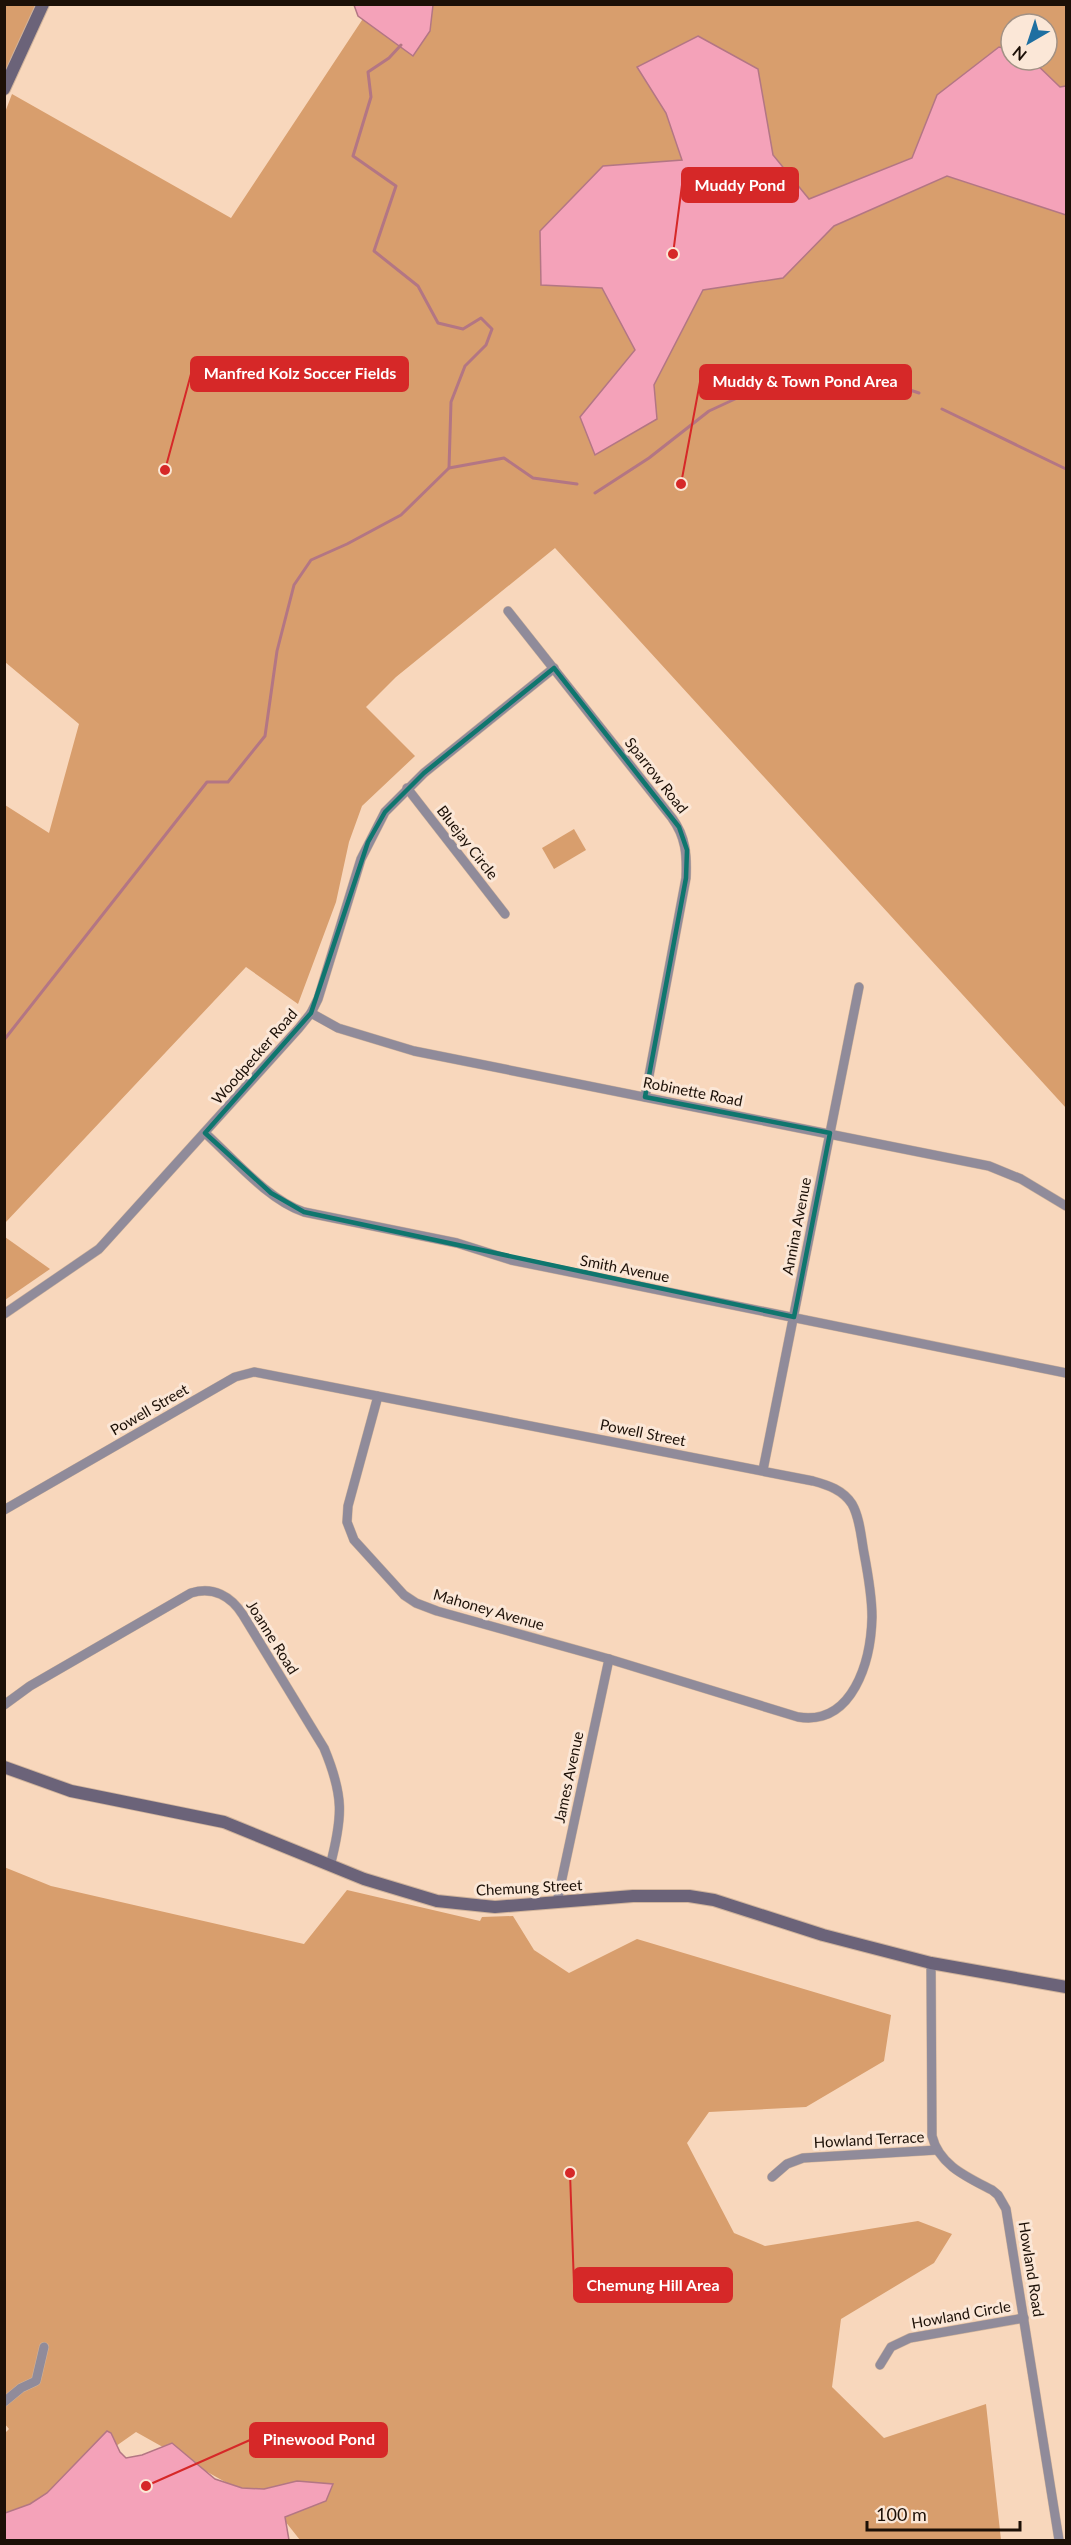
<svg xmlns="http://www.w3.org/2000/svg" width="1071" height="2545" font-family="Lato,sans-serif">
<rect width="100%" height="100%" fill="#f8d7bc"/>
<g fill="#d89e6d">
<path d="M 5,5 L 36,5 L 5,77 Z"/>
<path d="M 372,5 L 1066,5 L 1066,86 L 1060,87 L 1032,60 L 1047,60 L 1047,24 L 1011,24 L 1011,50 L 999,47 L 937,95 L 912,158 L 809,199 L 772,155 L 758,69 L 637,67 L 666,113 L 683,161 L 603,166 L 540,231 L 541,284 L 602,288 L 636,350 L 580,417 L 656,419 L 654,385 L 703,290 L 783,278 L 834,226 L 947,176 L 1066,215 L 1066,1108 L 555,548 L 396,677 L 366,707 L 415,756 L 362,806 L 349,842 L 336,902 L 298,1004 L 246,967 L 5,1223 L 5,805 L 49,833 L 79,724 L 5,662 L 4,115 L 12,94 L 231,218 Z"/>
<path d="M 574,829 L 586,850 L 554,869 L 542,848 Z"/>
<path d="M 5,1237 L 50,1269 L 5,1300 Z"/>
<path d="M 4,1867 L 51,1886 L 304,1944 L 347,1890 L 480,1921 L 482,1917 L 513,1916 L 534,1950 L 569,1973 L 637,1939 L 891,2015 L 884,2061 L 806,2107 L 709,2112 L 687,2143 L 734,2233 L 765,2246 L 918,2221 L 952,2234 L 934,2263 L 841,2319 L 832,2387 L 884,2438 L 986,2404 L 1001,2540 L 300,2540 L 277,2511 L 136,2432 L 5,2524 L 5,2433 L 9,2429 L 4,2423 Z"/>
</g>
<g fill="#f4a2b9" stroke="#b37684" stroke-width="1.5">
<path d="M 354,5 L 433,5 L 430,31 L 413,56 L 358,16 Z"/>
<path d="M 698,36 L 758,69 L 773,155 L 809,199 L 912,158 L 937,95 L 999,47 L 1011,50 L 1011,60 L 1032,60 L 1060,87 L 1066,86 L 1066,215 L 947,176 L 834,226 L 783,278 L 703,290 L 654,385 L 657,419 L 595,455 L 580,417 L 635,350 L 602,288 L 541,285 L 540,231 L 603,166 L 682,160 L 666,113 L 637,67 Z"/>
<path d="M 107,2431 L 111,2433 L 120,2452 L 126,2458 L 142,2455 L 172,2443 L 215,2479 L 242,2488 L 264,2489 L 297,2481 L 333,2484 L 326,2501 L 285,2517 L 289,2540 L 5,2540 L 5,2513 L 30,2504 L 47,2493 Z"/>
</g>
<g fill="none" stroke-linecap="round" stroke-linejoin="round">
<g stroke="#b37684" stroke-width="3">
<path d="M 401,45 L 389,58 L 368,72 L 371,97 L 353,156 L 396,186 L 374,251 L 418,286 L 438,323 L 463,329 L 481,318 L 492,329 L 486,345 L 465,366 L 451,402 L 449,468"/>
<path d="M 942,409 L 1066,469"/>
<path d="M 595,493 L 649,458 L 709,411 L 748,393 L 811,382 L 871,377 L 919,393"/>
<path d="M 4,1040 L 207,782 L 228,782 L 265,736 L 277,651 L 294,585 L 311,560 L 347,544 L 401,515 L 449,468 L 504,458 L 533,478 L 577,484"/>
</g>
<defs>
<g id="street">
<path d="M 508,611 L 672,818 C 686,837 687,855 686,878 L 645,1097"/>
<path d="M 407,788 L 505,914"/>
<path d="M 311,1013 L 338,1028 L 414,1051 L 989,1166 L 1021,1179 L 1066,1206"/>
<path d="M 205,1133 C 234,1159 268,1200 304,1212 L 457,1243 L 511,1260 L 1066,1373"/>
<path d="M 4,1314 L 99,1249 L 299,1028 L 311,1013 L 318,999 L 361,859 L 385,812 L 424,773 L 554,668"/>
<path d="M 763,1470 L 859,987"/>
<path d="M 4,1510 L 235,1377 L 254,1372 L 813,1481 C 828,1485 843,1490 852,1504 C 860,1518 861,1537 864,1553 C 868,1574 872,1596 872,1617 C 871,1661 853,1726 798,1717 L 609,1659 L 437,1611 L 416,1603 L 404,1595 L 354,1540 L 347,1522 L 348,1506 L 378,1396"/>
<path d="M 4,1705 L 30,1686 L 191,1593 C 213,1586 231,1596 243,1615 L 324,1748 C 344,1796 343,1816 330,1866"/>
<path d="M 557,1902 L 609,1659"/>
<path d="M 931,1963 L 932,2136 C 939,2165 967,2177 992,2190 L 998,2195 L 1006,2209 L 1059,2540"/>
<path d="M 772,2177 L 787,2164 L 803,2158 L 937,2150"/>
<path d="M 880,2365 L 891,2347 L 910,2338 L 1024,2318"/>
<path d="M 4,2402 L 21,2388 L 36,2381 L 44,2347"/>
</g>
<g id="secondary">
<path d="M 4,89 L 43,4"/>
<path d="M 4,1767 L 71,1791 L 224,1822 L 364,1879 L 437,1901 L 495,1907 L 633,1896 L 689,1896 L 714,1900 L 823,1935 L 931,1963 L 1066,1987"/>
</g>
</defs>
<use href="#street" stroke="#d0b39b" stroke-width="10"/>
<use href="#secondary" stroke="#d0b39b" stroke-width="14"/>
<use href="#street" stroke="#908b9a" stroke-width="9"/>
<use href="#secondary" stroke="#6b6379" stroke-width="12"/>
</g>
<path fill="none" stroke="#0f766e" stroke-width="4.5" stroke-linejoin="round" d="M 554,668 L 679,827 L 687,850 L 686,878 L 645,1097 L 830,1133 L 794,1317 L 304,1212 L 271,1193 L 205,1133 L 311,1013 L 368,842 L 385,812 L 424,773 Z"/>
<g text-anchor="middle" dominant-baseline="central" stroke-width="6" stroke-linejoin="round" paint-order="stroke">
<g font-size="15" fill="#1c1007" stroke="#fbe7d7">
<text transform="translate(657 775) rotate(52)">Sparrow Road</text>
<text transform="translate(468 842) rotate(52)">Bluejay Circle</text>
<text transform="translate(254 1056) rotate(-49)">Woodpecker Road</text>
<text transform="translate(693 1091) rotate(11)">Robinette Road</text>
<text transform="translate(796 1226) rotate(-79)">Annina Avenue</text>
<text transform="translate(625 1268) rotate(11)">Smith Avenue</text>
<text transform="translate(149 1409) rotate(-30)">Powell Street</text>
<text transform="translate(643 1432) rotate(11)">Powell Street</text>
<text transform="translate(489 1609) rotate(16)">Mahoney Avenue</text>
<text transform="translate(273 1637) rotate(58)">Joanne Road</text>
<text transform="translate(568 1777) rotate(-78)">James Avenue</text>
<text transform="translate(529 1887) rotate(-3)">Chemung Street</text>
<text transform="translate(869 2139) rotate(-3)">Howland Terrace</text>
<text transform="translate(1032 2269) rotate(81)">Howland Road</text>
<text transform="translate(961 2314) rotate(-10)">Howland Circle</text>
</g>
</g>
<path fill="none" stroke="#d62828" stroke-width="2" d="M673 254L682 185M165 470L191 374M681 484L700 382M570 2173L574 2285M146 2486L250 2440"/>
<g fill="#d62828" stroke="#fbe7d7" stroke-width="2">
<circle cx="673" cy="254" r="6"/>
<circle cx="165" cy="470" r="6"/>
<circle cx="681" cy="484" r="6"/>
<circle cx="570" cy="2173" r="6"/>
<circle cx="146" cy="2486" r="6"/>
</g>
<g fill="#d62828" stroke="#d62828" stroke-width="2">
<rect x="682" y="168" width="116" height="34" rx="6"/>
<rect x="191" y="357" width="217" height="34" rx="6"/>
<rect x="700" y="365" width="211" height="34" rx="6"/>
<rect x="574" y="2268" width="158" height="34" rx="6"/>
<rect x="250" y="2423" width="137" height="34" rx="6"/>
</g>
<g font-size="16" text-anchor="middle" font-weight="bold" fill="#fff">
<text x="740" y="191">Muddy Pond</text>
<text x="300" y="379">Manfred Kolz Soccer Fields</text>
<text x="805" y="387">Muddy &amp; Town Pond Area</text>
<text x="653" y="2291">Chemung Hill Area</text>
<text x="319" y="2445">Pinewood Pond</text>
</g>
<rect width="1071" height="2545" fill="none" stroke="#1c1007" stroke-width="12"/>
<g transform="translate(1029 42) rotate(219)"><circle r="28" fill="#fbe7d7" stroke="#a29184" stroke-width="1.5"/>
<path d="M0-4.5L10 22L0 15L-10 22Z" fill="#1e6fa1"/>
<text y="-9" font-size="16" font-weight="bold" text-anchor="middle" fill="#1c1007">N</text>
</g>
<path d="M867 2521v9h153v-9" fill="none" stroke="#1c1007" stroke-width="3"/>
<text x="876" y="2521" font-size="18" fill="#1c1007" stroke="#fbe7d7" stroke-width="4.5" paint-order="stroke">100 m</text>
</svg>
